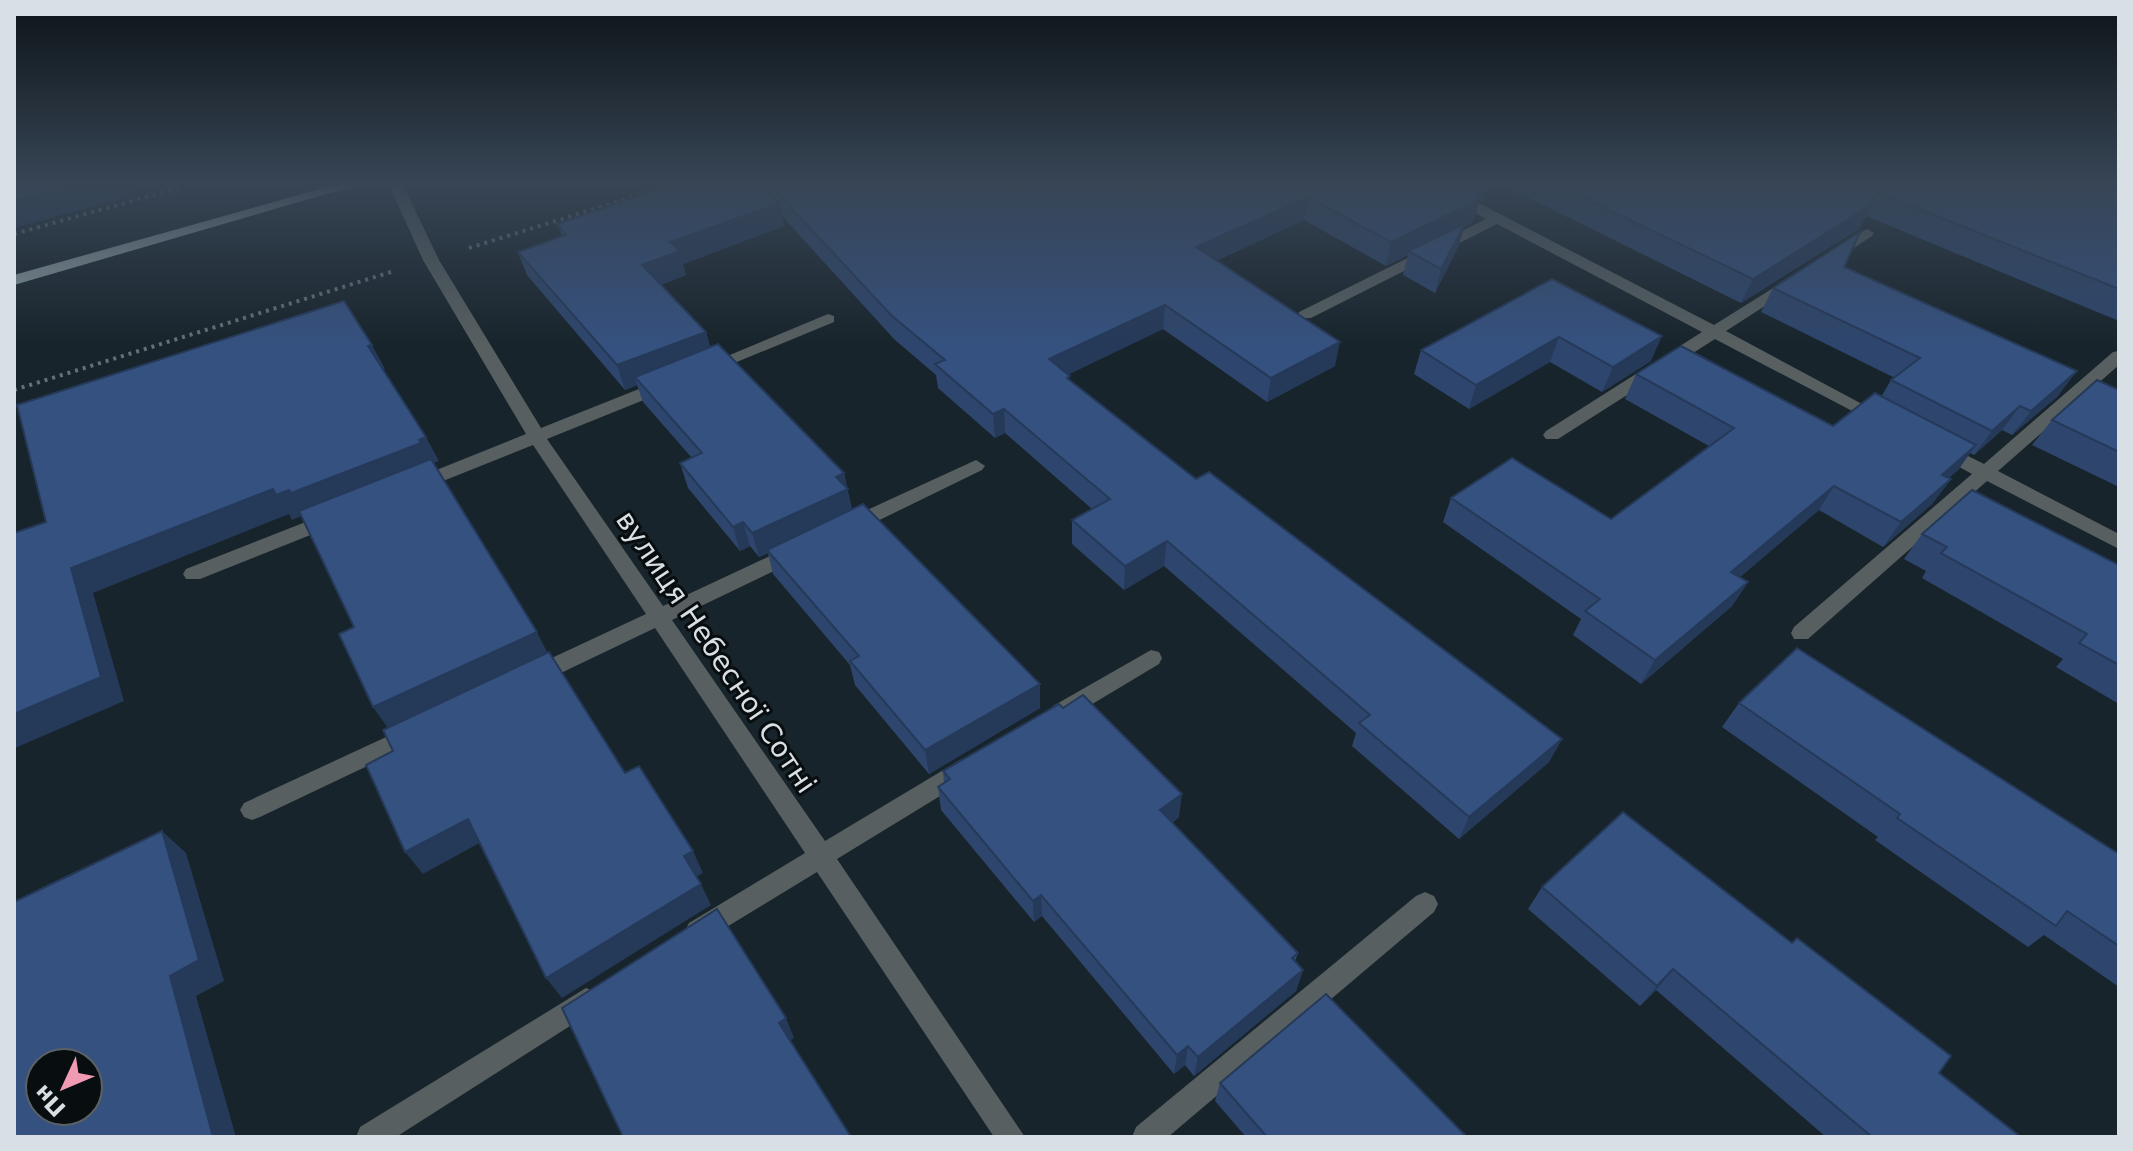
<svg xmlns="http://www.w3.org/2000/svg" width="2133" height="1151" font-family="'DejaVu Sans',sans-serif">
<rect width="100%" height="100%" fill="#18242b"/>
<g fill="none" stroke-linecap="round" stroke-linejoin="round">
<g stroke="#667077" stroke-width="4" stroke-dasharray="3 5" stroke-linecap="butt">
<path d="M 14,234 L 189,185"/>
<path d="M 469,248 L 655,190"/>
<path d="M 14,390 L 391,272"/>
</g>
<g fill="#575f60" fill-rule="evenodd">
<path d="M 389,185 L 403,185 L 439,260 L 541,428 L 659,381 L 665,380 L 673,385 L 671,389 L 547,439 L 663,606 L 787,548 L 801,548 L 804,553 L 801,558 L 672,620 L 825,841 L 960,760 L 968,757 L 976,760 L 980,767 L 976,774 L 837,859 L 1025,1137 L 994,1137 L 817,872 L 707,939 L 698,943 L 689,939 L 685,931 L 689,923 L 805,853 L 655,628 L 542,682 L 534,685 L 526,682 L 523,676 L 526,670 L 646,614 L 533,445 L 423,489 L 416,491 L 407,485 L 409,481 L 526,434 L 423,260 Z"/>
<path d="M 1426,185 L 1444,185 L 1714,325 L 1783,282 L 1793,282 L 1793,288 L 1726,331 L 1890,419 L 1887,423 L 1875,423 L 1715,339 L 1558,439 L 1546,439 L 1543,435 L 1546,431 L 1702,332 L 1497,224 L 1311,318 L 1299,318 L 1299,312 L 1486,219 Z"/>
<path d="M 1867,229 L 1874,233 L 1872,236 L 1840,257 L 1830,257 L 1830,251 Z"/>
<path d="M 828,314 L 834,316 L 834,322 L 715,371 L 703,371 L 701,367 Z"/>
<path d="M 2119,351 L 2119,365 L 1998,471 L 2119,534 L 2119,549 L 1987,481 L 1808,639 L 1794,639 L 1791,633 L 1794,627 L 1972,474 L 1936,454 L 1933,450 L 1936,446 L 1948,446 L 1984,464 L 2113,352 Z"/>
<path d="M 976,460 L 985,466 L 982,470 L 855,532 L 848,534 L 838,527 L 841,522 Z"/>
<path d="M 331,512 L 338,514 L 341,519 L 338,524 L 200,579 L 186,579 L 183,574 L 186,569 Z"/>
<path d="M 1151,650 L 1159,652 L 1162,658 L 1159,664 L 1069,718 L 1061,721 L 1053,718 L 1050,712 L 1053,706 Z"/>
<path d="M 414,724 L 422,726 L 425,733 L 422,740 L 260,817 L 252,820 L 244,817 L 240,810 L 244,803 Z"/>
<path d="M 1425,892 L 1434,896 L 1438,904 L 1434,912 L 1168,1137 L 1132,1137 L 1136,1127 L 1416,896 Z"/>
<path d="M 586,988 L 595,992 L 599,1001 L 595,1010 L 396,1137 L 356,1137 L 360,1127 Z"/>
</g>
<path fill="#8c9c9e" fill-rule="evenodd" d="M 334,185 L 357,185 L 14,285 L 14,275 Z"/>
</g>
<g fill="#2e466d">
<path d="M 669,185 L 1490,185 L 1482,201 L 1479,200 L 1475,216 L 1471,224 L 1464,227 L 1458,247 L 1435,293 L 1403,275 L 1408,255 L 1386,266 L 1304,220 L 1216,261 L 1335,366 L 1267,402 L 1163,329 L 1068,374 L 1070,381 L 1196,479 L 1562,739 L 1549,762 L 1459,839 L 1352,746 L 1356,733 L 1164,566 L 1124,590 L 1072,544 L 1072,520 L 1092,509 L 1005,433 L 995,438 L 938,388 L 936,375 L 894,339 L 782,216 L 784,226 L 683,264 L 686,275 L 661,285 L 706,332 L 710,347 L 844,473 L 852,510 L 1040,708 L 929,774 L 855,685 L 850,665 L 773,574 L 768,553 L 759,557 L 750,546 L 740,551 L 688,488 L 680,463 L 692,458 L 643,402 L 637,385 L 625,390 L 527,275 L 518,252 L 562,236 L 557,224 Z"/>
<path d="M 1503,185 L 2119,185 L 2119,321 L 1866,216 L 1859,229 L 1741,303 Z"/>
<path d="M 1844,267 L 2058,396 L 2012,435 L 2002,430 L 1974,455 L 1970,453 L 1958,470 L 1948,478 L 1951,479 L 1932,504 L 1883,547 L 1819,510 L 1740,577 L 1748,582 L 1732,606 L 1641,684 L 1573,635 L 1581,619 L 1443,522 L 1451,498 L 1611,519 L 1709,446 L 1625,399 L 1636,374 L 1833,426 L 1881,397 L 1891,380 L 1895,378 L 1761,312 L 1773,288 Z"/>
<path d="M 1552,279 L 1651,361 L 1602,392 L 1550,362 L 1469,409 L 1414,374 L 1421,350 Z"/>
<path d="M 2119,390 L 2119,487 L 2032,445 L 2052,420 Z"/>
<path d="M 1922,534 L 2119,565 L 2119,704 L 2056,667 L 2063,659 L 1922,578 L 1926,571 L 1904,559 Z"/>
<path d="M 1739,703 L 2119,854 L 2119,987 L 2044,935 L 2028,947 L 1875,840 L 1878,837 L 1722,727 Z"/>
<path d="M 943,771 L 1179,817 L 1172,823 L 1298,953 L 1295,962 L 1303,970 L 1296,991 L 1194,1076 L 1185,1065 L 1174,1074 L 1042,916 L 1034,922 L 941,810 L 938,787 L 944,783 Z"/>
<path d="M 1542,887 L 1939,1073 L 2021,1137 L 1826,1137 L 1656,990 L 1640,1006 L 1528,909 Z"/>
<path d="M 1220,1083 L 1467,1137 L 1246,1137 L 1215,1101 Z"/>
</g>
<g fill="#253959">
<path d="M 69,185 L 157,185 L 131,193 L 133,195 L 14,228 L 14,200 Z"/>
<path d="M 1129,185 L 1170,185 L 1128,206 Z"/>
<path d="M 1487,185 L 1490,185 L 1482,201 Z"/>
<path d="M 1481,192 L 1475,216 L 1471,224 L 1464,227 L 1458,247 L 1435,293 L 1441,269 L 1408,251 L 1408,255 L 1386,266 L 1391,242 Z"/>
<path d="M 1308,197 L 1304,220 L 1194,271 L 1196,247 Z"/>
<path d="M 780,203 L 784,226 L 683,264 L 686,275 L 649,289 L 642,265 L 670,242 Z"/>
<path d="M 1871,205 L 1859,229 L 1741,303 L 1753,279 Z"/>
<path d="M 1165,305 L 1163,329 L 1049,384 L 1049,359 Z"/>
<path d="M 706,332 L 713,356 L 635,377 L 637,385 L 625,390 L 617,365 Z"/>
<path d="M 1662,336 L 1651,361 L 1602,392 L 1613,367 Z"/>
<path d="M 1559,337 L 1550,362 L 1469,409 L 1476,385 Z"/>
<path d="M 1340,342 L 1335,366 L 1267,402 L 1271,378 Z"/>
<path d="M 372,345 L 385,369 L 381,370 L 368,346 Z"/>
<path d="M 2077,371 L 2058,396 L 2012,435 L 2031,411 Z"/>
<path d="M 2020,406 L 2002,430 L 1974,455 L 1992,431 Z"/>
<path d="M 1004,409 L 1005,433 L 995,438 L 993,414 Z"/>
<path d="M 426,437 L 439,461 L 292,520 L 289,514 L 93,593 L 124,701 L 15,748 L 14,747 L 14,714 L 71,568 L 273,489 Z"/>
<path d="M 1976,445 L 1958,470 L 1924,500 L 1942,475 Z"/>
<path d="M 844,473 L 852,514 L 767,550 L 768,553 L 759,557 L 752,533 L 836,477 Z"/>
<path d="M 1951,479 L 1932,504 L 1883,547 L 1901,522 Z"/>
<path d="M 1834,486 L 1819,510 L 1717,596 L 1731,572 Z"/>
<path d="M 743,522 L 750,546 L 740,551 L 733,527 Z"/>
<path d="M 1167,541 L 1164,566 L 1124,590 L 1125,566 Z"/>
<path d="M 1748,582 L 1732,606 L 1641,684 L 1655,660 Z"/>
<path d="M 537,632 L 549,656 L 390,731 L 373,707 Z"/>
<path d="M 1040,684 L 1040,708 L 929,774 L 925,750 Z"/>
<path d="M 1562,739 L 1549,762 L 1459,839 L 1469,817 Z"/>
<path d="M 1182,794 L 1179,817 L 1157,833 L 1160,810 Z"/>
<path d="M 468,819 L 483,841 L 423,874 L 405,852 Z"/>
<path d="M 162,831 L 186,853 L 224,981 L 196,996 L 236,1137 L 213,1137 L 170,976 Z"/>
<path d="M 693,851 L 703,873 L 694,878 L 684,856 Z"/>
<path d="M 701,884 L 711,905 L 562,998 L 546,978 Z"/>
<path d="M 1041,895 L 1042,916 L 1034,922 L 1033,901 Z"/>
<path d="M 1673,969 L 1656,990 L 1640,1006 L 1657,986 Z"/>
<path d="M 1303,970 L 1296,991 L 1194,1076 L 1198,1057 Z"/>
<path d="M 786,1018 L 794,1038 L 788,1042 L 779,1023 Z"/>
<path d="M 1188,1046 L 1185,1065 L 1174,1074 L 1177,1055 Z"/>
</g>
<g fill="#35517f" stroke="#253959" stroke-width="2" fill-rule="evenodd">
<path d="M 14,185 L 69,185 L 14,200 Z"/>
<path d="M 669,185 L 759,185 L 780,203 L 670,242 L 680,251 L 642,265 L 706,332 L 617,365 L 518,252 L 566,235 L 557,224 Z"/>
<path d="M 770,185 L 1132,185 L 1138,190 L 1150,185 L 1468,185 L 1481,192 L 1477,201 L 1391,242 L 1308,197 L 1196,247 L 1340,342 L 1271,378 L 1165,305 L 1049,359 L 1070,376 L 1067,378 L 1196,479 L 1209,472 L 1562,739 L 1469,817 L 1359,723 L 1370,715 L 1167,541 L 1125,566 L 1072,520 L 1110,499 L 1004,409 L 993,414 L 935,364 L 945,360 L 891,315 Z"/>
<path d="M 1557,185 L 2119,185 L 2119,289 L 1877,192 L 1871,205 L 1753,279 Z"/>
<path d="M 1465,224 L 1441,269 L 1408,251 Z"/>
<path d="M 1860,232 L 1844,267 L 2077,371 L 2031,411 L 2020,406 L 1992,431 L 1891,380 L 1920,358 L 1773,288 Z"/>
<path d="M 1552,279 L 1662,336 L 1613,367 L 1559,337 L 1476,385 L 1421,350 Z"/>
<path d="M 344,301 L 372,345 L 368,346 L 426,437 L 419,440 L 421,443 L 291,493 L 289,490 L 276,495 L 273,489 L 71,568 L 101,677 L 14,714 L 14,533 L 46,522 L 17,405 Z"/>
<path d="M 718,344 L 844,473 L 836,477 L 848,489 L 752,533 L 743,522 L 733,527 L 680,463 L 702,453 L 635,377 Z"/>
<path d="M 1681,346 L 1833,426 L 1875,393 L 1976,445 L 1942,475 L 1951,479 L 1901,522 L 1834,486 L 1731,572 L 1748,582 L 1655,660 L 1585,611 L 1600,599 L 1451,498 L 1512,458 L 1611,519 L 1734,428 L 1636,374 Z"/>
<path d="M 2097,380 L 2119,390 L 2119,452 L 2052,420 Z"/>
<path d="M 431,459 L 537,632 L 373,707 L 339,634 L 354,627 L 299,511 Z"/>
<path d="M 1972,490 L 2119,565 L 2119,665 L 2079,643 L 2087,634 L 1941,553 L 1947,547 L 1922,534 Z"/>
<path d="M 863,504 L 1040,684 L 925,750 L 850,661 L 859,656 L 767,550 Z"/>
<path d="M 1797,648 L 2119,854 L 2119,946 L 2067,911 L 2056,926 L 1897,818 L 1900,814 L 1739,703 Z"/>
<path d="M 549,652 L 625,773 L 639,766 L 693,851 L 684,856 L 701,884 L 546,978 L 468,819 L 405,852 L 366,765 L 393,751 L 383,730 Z"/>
<path d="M 1083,695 L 1182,794 L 1160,810 L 1298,953 L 1292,958 L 1303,970 L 1198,1057 L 1188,1046 L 1177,1055 L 1041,895 L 1033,901 L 938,787 L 950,779 L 943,771 L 1059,704 L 1063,708 Z"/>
<path d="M 1623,812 L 1792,943 L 1797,938 L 1951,1056 L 1939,1073 L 2021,1137 L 1872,1137 L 1673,969 L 1657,986 L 1542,887 Z"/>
<path d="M 162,831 L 199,960 L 170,976 L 213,1137 L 14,1137 L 14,902 ZM 40,1063 L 88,1063 L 88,1111 L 40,1111 Z"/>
<path d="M 717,909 L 786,1018 L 779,1023 L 851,1137 L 623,1137 L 562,1008 Z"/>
<path d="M 1326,994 L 1467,1137 L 1267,1137 L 1220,1083 Z"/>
</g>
<linearGradient id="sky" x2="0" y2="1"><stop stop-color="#0d1418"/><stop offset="0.53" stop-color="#374555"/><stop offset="1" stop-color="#374555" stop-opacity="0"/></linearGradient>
<rect width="2133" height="346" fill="url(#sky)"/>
<g text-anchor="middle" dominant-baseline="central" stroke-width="6" stroke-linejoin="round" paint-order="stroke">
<g font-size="28" fill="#d9e0e5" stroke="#080d10">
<text transform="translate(716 652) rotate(56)">вулиця Небесної Сотні</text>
</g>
</g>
<rect width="2133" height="1151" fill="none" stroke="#d9e0e5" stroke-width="32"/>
<g transform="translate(64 1087) rotate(226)"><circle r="38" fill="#080d10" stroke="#5c6165" stroke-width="2"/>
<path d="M0-6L14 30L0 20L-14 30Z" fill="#f19ab3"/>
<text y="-12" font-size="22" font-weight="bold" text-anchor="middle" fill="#d9e0e5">Пн</text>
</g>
</svg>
